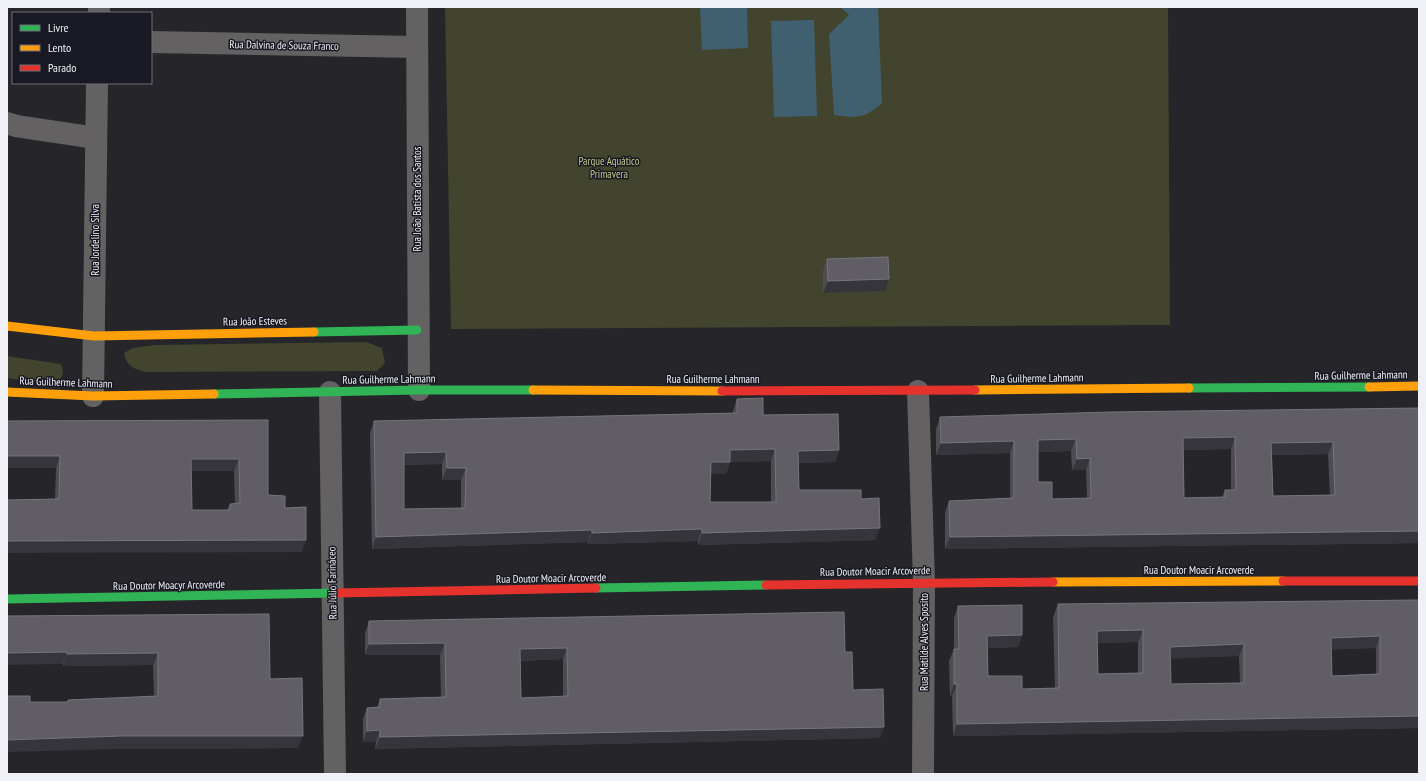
<svg xmlns="http://www.w3.org/2000/svg" width="1426" height="781" font-family="'PT Sans Narrow',sans-serif">
<rect width="100%" height="100%" fill="#25252a"/>
<g fill="#42442d">
<path d="M 445,7 L 1168,7 L 1170,325 L 451,329 Z"/>
<path d="M 366,342 L 382,348 L 385,363 L 377,371 L 147,372 C 135,370 126,366 124,353 L 133,348 L 155,345 Z"/>
<path d="M 7,356 L 61,364 C 64,372 63,376 58,382 L 45,383 L 7,378 Z"/>
</g>
<g fill="#40606f">
<path d="M 700,7 L 747,7 L 748,48 L 702,50 Z"/>
<path d="M 840,7 L 878,7 L 882,103 C 864,119 857,118 834,115 L 829,34 L 849,15 Z"/>
<path d="M 814,20 L 817,116 L 774,117 L 771,21 Z"/>
</g>
<g fill="none" stroke-linecap="round" stroke-linejoin="round">
<g stroke="#636161" stroke-width="22">
<path d="M 417,7 L 419,390"/>
<path d="M 99,13 L 99,7"/>
<path d="M 151,42 L 417,47"/>
<path d="M 7,123 L 16,126 L 96,138"/>
<path d="M 918,391 L 924,582 L 923,774"/>
<path d="M 330,392 L 335,774"/>
<path d="M 93,396 L 97,83"/>
</g>
<g stroke="#30b455" stroke-width="9">
<path d="M 314,332 L 417,330"/>
<path d="M 1189,388 L 1369,387"/>
<path d="M 214,394 L 419,390 L 533,390"/>
<path d="M 596,588 L 766,585"/>
<path d="M 7,599 L 336,593"/>
</g>
<g stroke="#ff9f0a" stroke-width="9">
<path d="M 7,326 L 94,336 L 314,332"/>
<path d="M 1369,387 L 1419,386"/>
<path d="M 533,390 L 722,391"/>
<path d="M 975,390 L 1189,388"/>
<path d="M 7,392 L 93,396 L 214,394"/>
<path d="M 1053,582 L 1283,581"/>
</g>
<g stroke="#e5322d" stroke-width="9">
<path d="M 722,391 L 975,390"/>
<path d="M 1283,581 L 1419,581"/>
<path d="M 766,585 L 1053,582"/>
<path d="M 336,593 L 596,588"/>
</g>
</g>
<g fill="#4e4b53" fill-rule="evenodd">
<path d="M 827,259 L 889,279 L 885,291 L 823,293 L 823,271 Z"/>
<path d="M 737,399 L 763,415 L 839,450 L 835,462 L 798,463 L 799,490 L 861,499 L 875,540 L 698,545 L 698,541 L 588,544 L 588,542 L 372,549 L 370,433 L 374,421 L 733,413 L 733,411 ZM 771,461 L 771,502 L 710,502 L 711,474 L 726,474 L 730,462 ZM 442,464 L 442,480 L 461,480 L 461,508 L 404,509 L 404,465 Z"/>
<path d="M 1419,408 L 1419,543 L 945,549 L 945,513 L 949,501 L 1010,498 L 1010,453 L 936,455 L 936,429 L 940,417 ZM 1231,449 L 1231,490 L 1225,490 L 1222,497 L 1184,498 L 1183,450 ZM 1071,451 L 1072,470 L 1086,470 L 1087,498 L 1052,499 L 1038,482 L 1038,452 ZM 1328,454 L 1330,495 L 1273,496 L 1272,455 Z"/>
<path d="M 268,420 L 268,495 L 285,508 L 302,552 L 55,499 L 56,468 L 7,468 L 7,421 ZM 191,471 L 234,471 L 235,503 L 230,504 L 227,510 L 192,510 Z"/>
<path d="M 1419,600 L 1419,728 L 953,736 L 952,696 L 950,696 L 949,661 L 954,649 L 954,618 L 958,606 L 1022,635 L 1018,647 L 987,648 L 988,676 L 1022,689 L 1055,688 L 1053,617 L 1058,604 ZM 1138,642 L 1138,673 L 1098,674 L 1097,643 ZM 1376,648 L 1376,674 L 1332,676 L 1331,649 ZM 1239,656 L 1240,683 L 1171,684 L 1171,658 Z"/>
<path d="M 7,616 L 270,679 L 298,748 L 116,749 L 30,702 L 67,702 L 68,700 L 154,696 L 153,665 L 63,666 L 63,664 Z"/>
<path d="M 369,621 L 845,652 L 853,690 L 880,738 L 375,749 L 376,742 L 363,742 L 363,719 L 367,708 L 377,707 L 380,699 L 441,697 L 440,655 L 365,655 L 365,633 ZM 563,659 L 563,697 L 521,698 L 520,661 Z"/>
</g>
<g fill="#36353b">
<path d="M 889,279 L 885,291 L 823,293 L 828,281 Z"/>
<path d="M 1235,437 L 1231,449 L 1179,450 L 1183,438 Z"/>
<path d="M 1076,439 L 1071,451 L 1033,452 L 1038,440 Z"/>
<path d="M 1014,441 L 1010,453 L 936,455 L 941,443 Z"/>
<path d="M 1333,442 L 1328,454 L 1267,455 L 1271,443 Z"/>
<path d="M 775,449 L 771,461 L 730,462 L 726,474 L 707,474 L 711,462 L 730,450 Z"/>
<path d="M 839,450 L 835,462 L 794,463 L 798,451 Z"/>
<path d="M 446,452 L 442,464 L 399,465 L 404,453 Z"/>
<path d="M 7,456 L 60,456 L 56,468 L 7,468 Z"/>
<path d="M 1090,458 L 1086,470 L 1072,470 L 1077,459 Z"/>
<path d="M 191,459 L 239,459 L 234,471 L 187,471 Z"/>
<path d="M 447,468 L 466,468 L 461,480 L 442,480 Z"/>
<path d="M 880,528 L 875,540 L 698,545 L 702,533 Z"/>
<path d="M 702,529 L 698,541 L 588,544 L 592,533 Z"/>
<path d="M 592,530 L 588,542 L 372,549 L 376,537 Z"/>
<path d="M 1419,531 L 1419,543 L 945,549 L 950,537 Z"/>
<path d="M 306,540 L 302,552 L 7,553 L 7,541 Z"/>
<path d="M 1143,630 L 1138,642 L 1092,643 L 1097,631 Z"/>
<path d="M 1022,635 L 1018,647 L 983,648 L 987,636 Z"/>
<path d="M 1380,636 L 1376,648 L 1327,650 L 1331,638 Z"/>
<path d="M 445,643 L 440,655 L 365,655 L 369,644 Z"/>
<path d="M 1244,644 L 1239,656 L 1166,659 L 1170,647 Z"/>
<path d="M 567,648 L 563,659 L 516,661 L 520,649 Z"/>
<path d="M 67,652 L 63,664 L 7,665 L 7,653 Z"/>
<path d="M 158,653 L 153,665 L 63,666 L 67,654 Z"/>
<path d="M 954,684 L 957,684 L 952,696 L 950,696 Z"/>
<path d="M 1419,716 L 1419,728 L 953,736 L 957,724 Z"/>
<path d="M 884,727 L 880,738 L 375,749 L 380,737 Z"/>
<path d="M 380,730 L 376,742 L 363,742 L 367,731 Z"/>
<path d="M 120,736 L 303,736 L 298,748 L 116,749 L 7,752 L 7,740 Z"/>
</g>
<g fill="#605d65" stroke="#76747c" fill-rule="evenodd">
<path d="M 888,257 L 889,279 L 828,281 L 827,259 Z"/>
<path d="M 763,398 L 763,415 L 838,414 L 839,450 L 798,451 L 799,490 L 861,490 L 861,499 L 879,498 L 880,528 L 702,533 L 702,529 L 592,533 L 592,530 L 376,537 L 374,421 L 737,413 L 737,399 ZM 775,449 L 776,502 L 710,502 L 711,462 L 730,462 L 730,450 ZM 446,452 L 447,468 L 466,468 L 465,508 L 404,509 L 404,453 Z"/>
<path d="M 1419,408 L 1419,531 L 950,537 L 949,501 L 1014,498 L 1014,441 L 941,443 L 940,417 L 1110,412 ZM 1235,437 L 1236,490 L 1225,490 L 1225,497 L 1184,498 L 1183,438 ZM 1076,439 L 1077,459 L 1090,458 L 1091,498 L 1052,499 L 1052,482 L 1038,482 L 1038,440 ZM 1333,442 L 1335,495 L 1273,496 L 1271,443 Z"/>
<path d="M 268,420 L 268,495 L 285,496 L 285,508 L 306,507 L 306,540 L 7,541 L 7,500 L 59,499 L 60,456 L 7,456 L 7,421 ZM 191,459 L 239,459 L 240,503 L 230,504 L 230,510 L 192,510 Z"/>
<path d="M 1419,600 L 1419,716 L 957,724 L 957,684 L 954,684 L 954,649 L 959,649 L 958,606 L 1022,605 L 1022,635 L 987,636 L 988,676 L 1022,676 L 1022,689 L 1059,688 L 1058,604 ZM 1143,630 L 1143,673 L 1098,674 L 1097,631 ZM 1380,636 L 1380,674 L 1332,676 L 1331,638 ZM 1244,644 L 1244,683 L 1171,684 L 1170,647 Z"/>
<path d="M 844,612 L 845,652 L 852,652 L 853,690 L 883,689 L 884,727 L 380,737 L 380,730 L 367,731 L 367,708 L 380,707 L 380,699 L 446,697 L 445,643 L 369,644 L 369,621 ZM 567,648 L 568,696 L 521,698 L 520,649 Z"/>
<path d="M 269,614 L 270,679 L 302,678 L 303,736 L 120,736 L 7,740 L 7,696 L 30,696 L 30,702 L 68,702 L 68,700 L 158,696 L 158,653 L 67,654 L 67,652 L 7,653 L 7,616 Z"/>
</g>
<g text-anchor="middle" dominant-baseline="central" stroke-width="3" stroke-linejoin="round" paint-order="stroke">
<g font-size="11" fill="#f0f0f7" stroke="#191923">
<text transform="translate(284 45) rotate(1)">Rua Dalvina de Souza Franco</text>
<text transform="translate(417 199) rotate(-90)">Rua João Batista dos Santos</text>
<text transform="translate(95 240) rotate(-90)">Rua Jordelino Silva</text>
<text transform="translate(255 321) rotate(-1)">Rua João Esteves</text>
<text transform="translate(1361 375) rotate(-1)">Rua Guilherme Lahmann</text>
<text transform="translate(1037 378) rotate(-1)">Rua Guilherme Lahmann</text>
<text transform="translate(389 379) rotate(-1)">Rua Guilherme Lahmann</text>
<text x="713" y="379">Rua Guilherme Lahmann</text>
<text transform="translate(66 382) rotate(2)">Rua Guilherme Lahmann</text>
<text x="1199" y="570">Rua Doutor Moacir Arcoverde</text>
<text transform="translate(875 571) rotate(-1)">Rua Doutor Moacir Arcoverde</text>
<text transform="translate(551 578) rotate(-1)">Rua Doutor Moacir Arcoverde</text>
<text transform="translate(332 583) rotate(-91)">Rua Júlio Farináceo</text>
<text transform="translate(169 585) rotate(-1)">Rua Doutor Moacyr Arcoverde</text>
<text transform="translate(924 642) rotate(-90)">Rua Matilde Alves Sposito</text>
</g>
<g font-size="11" fill="#c3c98f" stroke="#191923">
<text x="609" y="161">Parque Aquático<tspan x="609" dy="13">Primavera</tspan></text>
</g>
</g>
<rect width="1426" height="781" fill="none" stroke="#f0f0f7" stroke-width="16"/>
<rect x="12" y="12" width="140" height="72" fill="#191923" stroke="#6f6f78"/>
<rect x="20" y="25" width="20" height="6" fill="#30b455" stroke="#6f6f78"/>
<text x="48" y="32" font-size="12" fill="#f0f0f7">Livre</text>
<rect x="20" y="45" width="20" height="6" fill="#ff9f0a" stroke="#6f6f78"/>
<text x="48" y="52" font-size="12" fill="#f0f0f7">Lento</text>
<rect x="20" y="65" width="20" height="6" fill="#e5322d" stroke="#6f6f78"/>
<text x="48" y="72" font-size="12" fill="#f0f0f7">Parado</text>
</svg>
